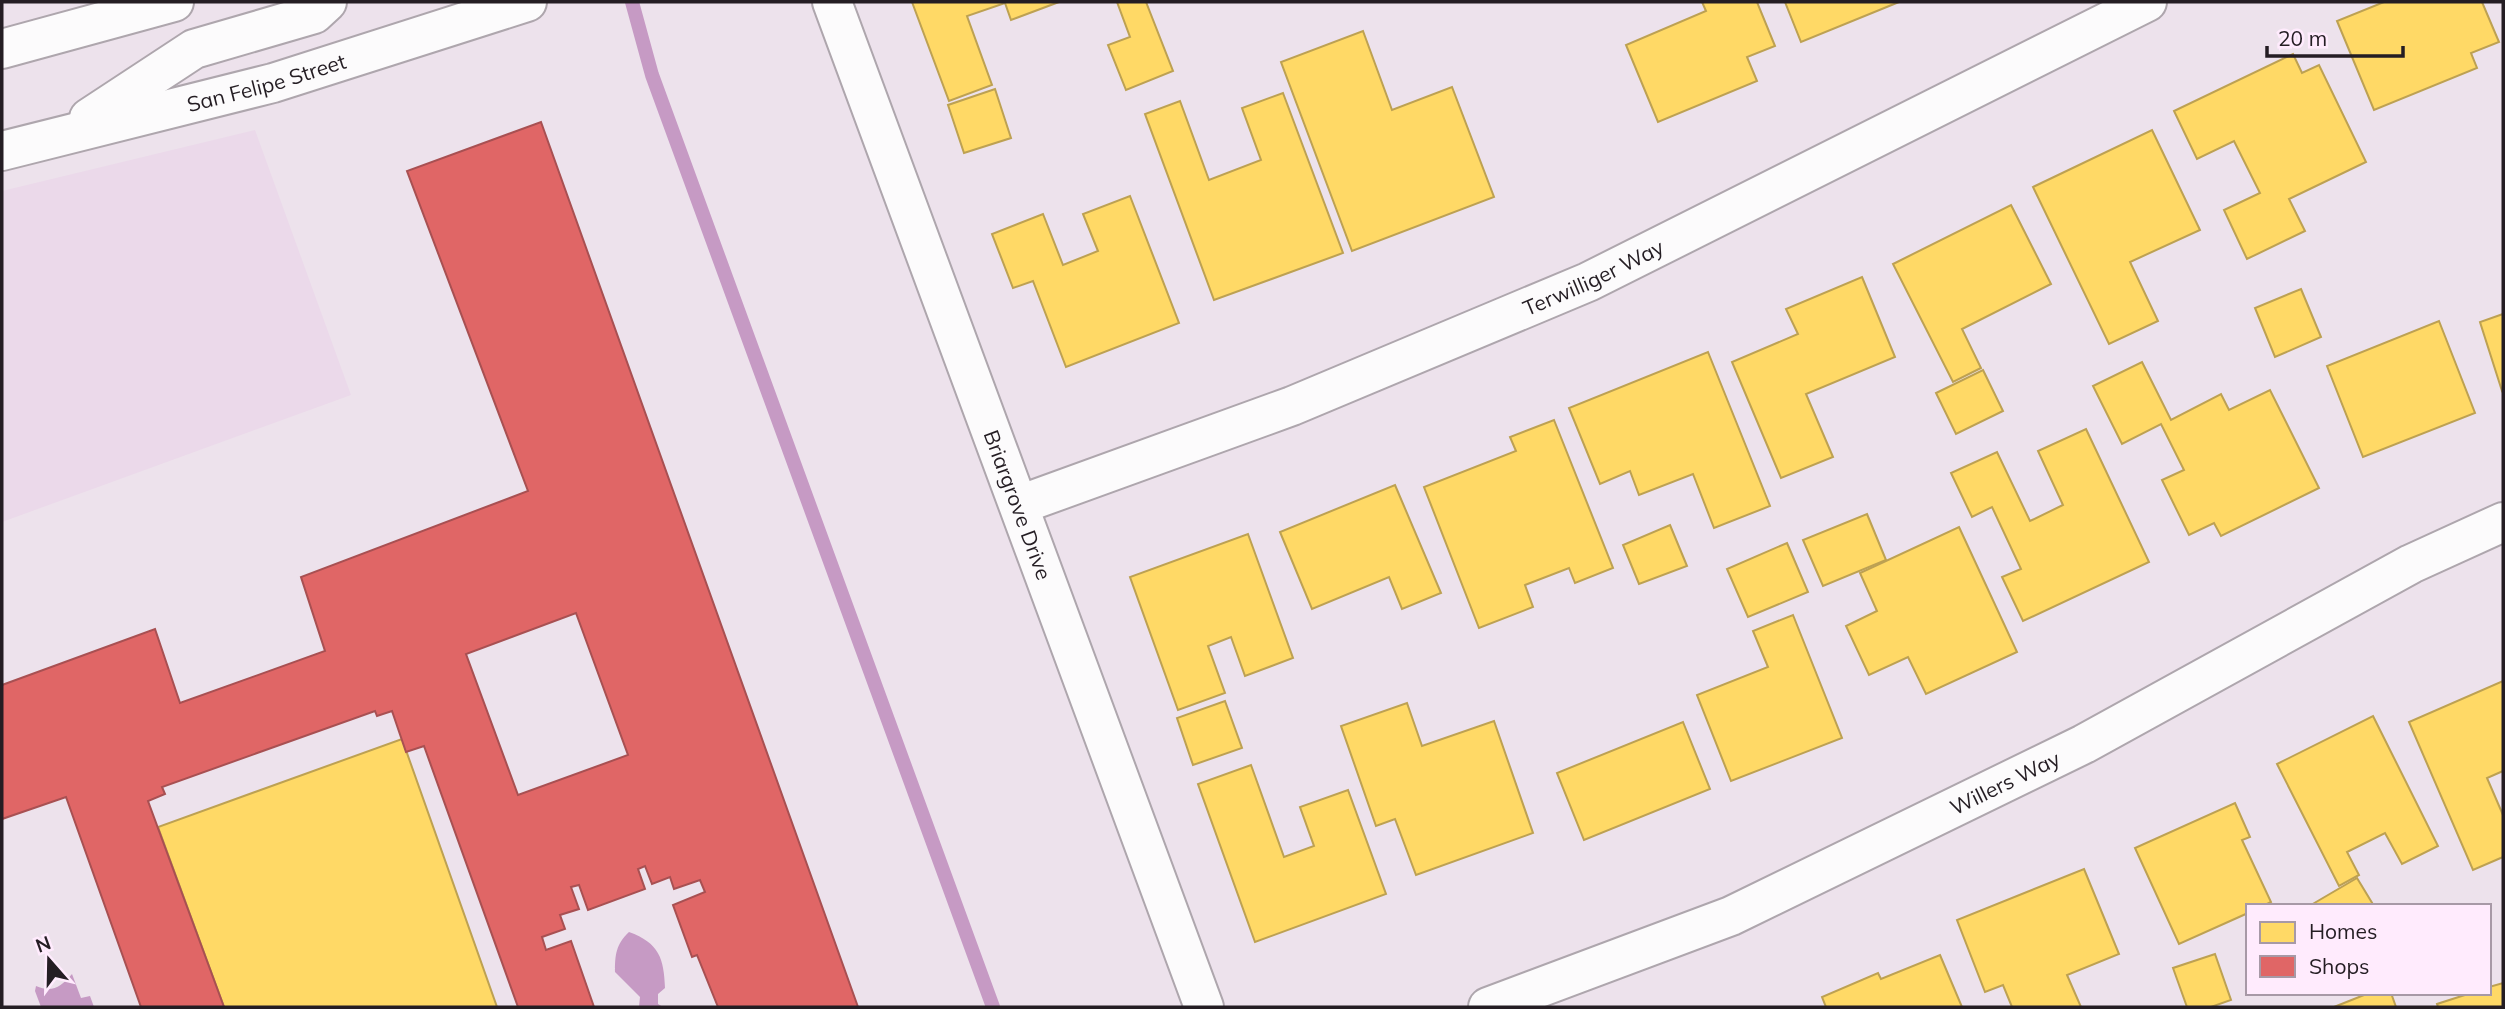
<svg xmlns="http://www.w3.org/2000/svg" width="2505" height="1009" font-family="Mulish,sans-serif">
<rect width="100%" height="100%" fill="#ede2ec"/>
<path fill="#ebd9ea" d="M 255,130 L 351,395 L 2,522 L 2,191 Z"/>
<g fill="#c69ac4">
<path d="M 629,932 C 659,943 664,958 665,988 L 658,994 L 658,1004 L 663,1007 L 639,1007 L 640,997 L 615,972 C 615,955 616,944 629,932 Z"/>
<path d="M 72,974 L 81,998 L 90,996 L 94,1007 L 41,1007 L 35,991 L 36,986 C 52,993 61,987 72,974 Z"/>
</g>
<g fill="#ffd966" stroke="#bda152" stroke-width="2">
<path d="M 912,2 L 1059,2 L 1011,20 L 1005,3 L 967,16 L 992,85 L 949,101 Z"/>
<path d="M 1117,2 L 1146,2 L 1173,71 L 1126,90 L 1108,45 L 1130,37 Z"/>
<path d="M 1702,2 L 1757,2 L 1775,46 L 1747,57 L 1757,81 L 1658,122 L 1626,45 L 1706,11 Z"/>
<path d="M 1785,2 L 1899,2 L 1801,42 Z"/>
<path d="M 2384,2 L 2482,2 L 2499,42 L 2471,53 L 2477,68 L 2374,110 L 2337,21 Z"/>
<path d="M 1363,31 L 1392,110 L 1452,87 L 1494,197 L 1352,251 L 1281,62 Z"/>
<path d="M 2293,54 L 2302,73 L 2319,65 L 2366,162 L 2289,199 L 2305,231 L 2247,259 L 2224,210 L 2260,193 L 2234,141 L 2197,159 L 2174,111 Z"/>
<path d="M 995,89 L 1011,138 L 964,153 L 948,105 Z"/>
<path d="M 1283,93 L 1343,253 L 1214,300 L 1145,114 L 1180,101 L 1209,180 L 1261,160 L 1242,108 Z"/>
<path d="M 2152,130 L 2200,230 L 2130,262 L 2158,321 L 2109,344 L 2033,187 Z"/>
<path d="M 1130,196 L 1179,323 L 1066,367 L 1033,281 L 1013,288 L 992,234 L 1043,214 L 1063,265 L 1098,251 L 1083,214 Z"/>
<path d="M 2011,205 L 2051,284 L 1962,329 L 1981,368 L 1953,382 L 1893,264 Z"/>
<path d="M 1862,277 L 1895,357 L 1806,394 L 1833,457 L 1781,478 L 1732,362 L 1798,334 L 1786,309 Z"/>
<path d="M 2301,289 L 2321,337 L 2275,357 L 2255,308 Z"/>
<path d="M 2503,314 L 2503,390 L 2502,391 L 2480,322 Z"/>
<path d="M 2439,321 L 2475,413 L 2363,457 L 2327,366 Z"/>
<path d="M 1708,352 L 1770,506 L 1714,528 L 1693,474 L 1639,495 L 1630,471 L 1600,484 L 1569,408 Z"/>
<path d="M 2142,362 L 2171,420 L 2221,394 L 2229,410 L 2270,390 L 2319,488 L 2221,536 L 2214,523 L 2189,535 L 2162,480 L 2184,470 L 2161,424 L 2122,444 L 2093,386 Z"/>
<path d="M 1983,370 L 2003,411 L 1956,434 L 1936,393 Z"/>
<path d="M 1554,420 L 1613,568 L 1575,583 L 1569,568 L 1525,585 L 1533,607 L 1479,628 L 1424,487 L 1516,451 L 1510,437 Z"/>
<path d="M 2086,429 L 2149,562 L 2023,621 L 2002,577 L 2021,569 L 1992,507 L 1972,517 L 1951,473 L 1997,452 L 2030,521 L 2063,505 L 2038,451 Z"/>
<path d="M 1395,485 L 1441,593 L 1402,609 L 1389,577 L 1312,609 L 1280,532 Z"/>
<path d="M 1867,514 L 1886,560 L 1823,586 L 1803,540 Z"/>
<path d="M 1670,525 L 1687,566 L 1639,584 L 1623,545 Z"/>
<path d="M 1959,527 L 2017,652 L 1926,694 L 1908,657 L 1869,675 L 1846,626 L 1877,611 L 1860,573 Z"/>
<path d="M 1248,534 L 1293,658 L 1245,676 L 1231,637 L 1208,646 L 1225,693 L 1178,710 L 1130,577 Z"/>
<path d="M 1787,543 L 1808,592 L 1748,617 L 1727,569 Z"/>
<path d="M 1793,615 L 1842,738 L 1731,781 L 1697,695 L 1768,667 L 1753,631 Z"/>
<path d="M 2503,681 L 2503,771 L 2487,778 L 2503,815 L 2503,857 L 2473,870 L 2409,722 Z"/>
<path d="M 1225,701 L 1242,748 L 1193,765 L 1177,718 Z"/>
<path d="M 1407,703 L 1422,746 L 1494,721 L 1533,833 L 1416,875 L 1395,819 L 1376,826 L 1341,726 Z"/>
<path d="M 2373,716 L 2438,846 L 2402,864 L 2385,833 L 2347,852 L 2359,875 L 2339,886 L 2277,764 Z"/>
<path d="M 1683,722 L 1710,789 L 1584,840 L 1557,773 Z"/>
<path d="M 402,739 L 497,1007 L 224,1007 L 158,827 Z"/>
<path d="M 1251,765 L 1284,857 L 1314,846 L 1300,807 L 1348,790 L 1386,894 L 1255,942 L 1198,784 Z"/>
<path d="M 2235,803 L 2250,837 L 2242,840 L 2271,902 L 2263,906 L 2248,906 L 2248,913 L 2179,944 L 2135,848 Z"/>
<path d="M 2084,869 L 2119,954 L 2067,975 L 2081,1007 L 2012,1007 L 2003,985 L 1985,992 L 1957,920 Z"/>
<path d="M 2357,878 L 2374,906 L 2311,906 L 2311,905 Z"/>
<path d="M 2215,954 L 2231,1000 L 2211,1007 L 2187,1007 L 2173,968 Z"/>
<path d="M 1940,955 L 1962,1007 L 1826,1007 L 1822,997 L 1878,973 L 1881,979 Z"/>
<path d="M 2503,983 L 2503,1007 L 2438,1007 L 2437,1004 L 2471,993 L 2489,993 L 2489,987 Z"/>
<path d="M 2369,993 L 2391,993 L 2396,1007 L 2334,1007 Z"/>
</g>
<path fill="#e06666" stroke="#a85052" stroke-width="2" fill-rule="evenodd" d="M 541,122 L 858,1007 L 718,1007 L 697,955 L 692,957 L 673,905 L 705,892 L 700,880 L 674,889 L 670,877 L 652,884 L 645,866 L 638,869 L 645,889 L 588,910 L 579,885 L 571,887 L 579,909 L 560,915 L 565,929 L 542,937 L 546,950 L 571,941 L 594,1007 L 518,1007 L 424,746 L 406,752 L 392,711 L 377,716 L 375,711 L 162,787 L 165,794 L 148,801 L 224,1007 L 141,1007 L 66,797 L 2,819 L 2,685 L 155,629 L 180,703 L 325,651 L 301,577 L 528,491 L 407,171 ZM 576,613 L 628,755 L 518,795 L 466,654 Z"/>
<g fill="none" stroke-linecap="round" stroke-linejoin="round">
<path stroke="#c69ac4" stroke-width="14" d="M 632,2 L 652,75 L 993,1007"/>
<defs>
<g id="street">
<path id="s1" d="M 832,2 L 1204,1007"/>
<path id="s2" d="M 1019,505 L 1292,406 L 1588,282 L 2147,2"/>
<path id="s3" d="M 1488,1007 L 1731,916 L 2084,744 L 2411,564 L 2503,522"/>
</g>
<g id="secondary">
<path d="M 2,49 L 174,2"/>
<path d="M 89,118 L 194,49 L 314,14 L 327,2"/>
<path id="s4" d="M 2,151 L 273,83 L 527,2"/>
</g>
</defs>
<use href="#street" stroke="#aea6ad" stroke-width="42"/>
<use href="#secondary" stroke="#aea6ad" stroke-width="42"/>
<use href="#street" stroke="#fcfbfc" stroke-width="38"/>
<use href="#secondary" stroke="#fcfbfc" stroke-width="38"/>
</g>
<g text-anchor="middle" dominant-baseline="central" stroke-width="7" stroke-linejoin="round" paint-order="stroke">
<g font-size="21" fill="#241d23" stroke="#ffebfd">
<text stroke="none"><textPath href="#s4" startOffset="273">San Felipe Street</textPath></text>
<text stroke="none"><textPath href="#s2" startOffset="618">Terwilliger Way</textPath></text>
<text stroke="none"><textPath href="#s1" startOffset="536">Briargrove Drive</textPath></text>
<text stroke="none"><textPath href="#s3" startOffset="564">Willers Way</textPath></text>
</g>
</g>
<rect width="2505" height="1009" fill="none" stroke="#241d23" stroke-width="7"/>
<rect x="2246" y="904" width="245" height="91" fill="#ffebfd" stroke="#a799a6" stroke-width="2"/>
<rect x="2260" y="922" width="35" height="21" fill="#ffd966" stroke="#a799a6" stroke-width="2"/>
<text x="2309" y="939" font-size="21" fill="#241d23">Homes</text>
<rect x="2260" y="956" width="35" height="21" fill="#e06666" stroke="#a799a6" stroke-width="2"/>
<text x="2309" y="974" font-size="21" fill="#241d23">Shops</text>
<g transform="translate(49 960) rotate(340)" stroke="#ffebfd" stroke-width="5" paint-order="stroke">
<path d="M0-5L12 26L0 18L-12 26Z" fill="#241d23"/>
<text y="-10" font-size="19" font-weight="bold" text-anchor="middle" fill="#241d23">N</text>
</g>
<path d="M2267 46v10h136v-10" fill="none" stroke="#241d23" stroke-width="3.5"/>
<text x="2278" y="46" font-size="21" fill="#241d23" stroke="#ffebfd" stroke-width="5" paint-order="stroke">20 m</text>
</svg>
